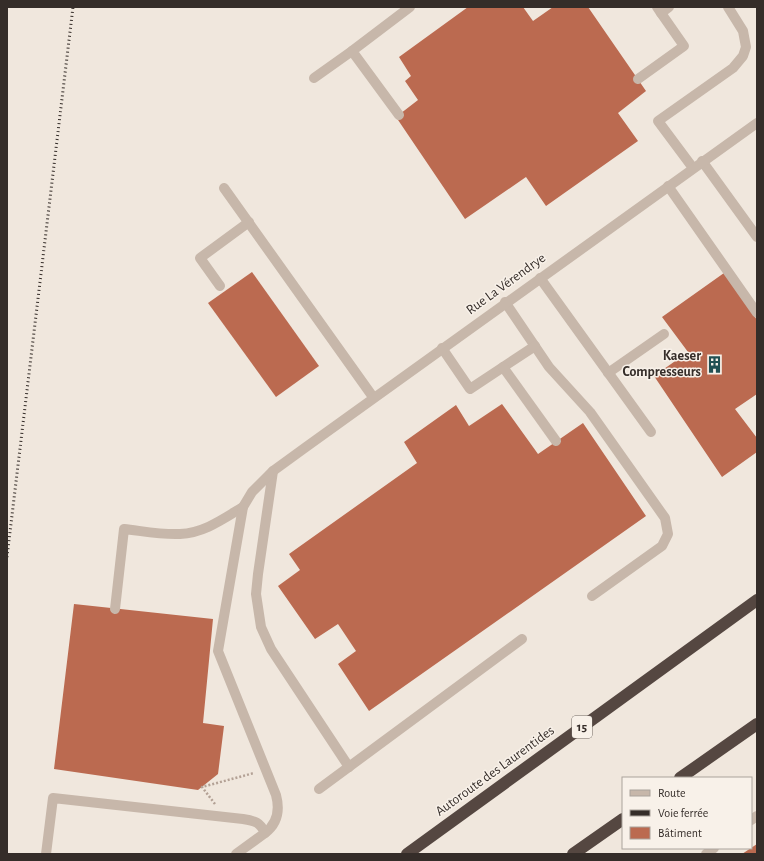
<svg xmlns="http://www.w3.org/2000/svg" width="764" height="861" font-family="'Alegreya Sans',sans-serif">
<rect width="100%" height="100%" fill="#f0e7dd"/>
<g fill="#bb6a50">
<path d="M 468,7 L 523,7 L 533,21 L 553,7 L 588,7 L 646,91 L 618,113 L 638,141 L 546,206 L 526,177 L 465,219 L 396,117 L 418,100 L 405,81 L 411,76 L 399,57 Z"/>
<path d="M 252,272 L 319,366 L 276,397 L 208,303 Z"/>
<path d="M 724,273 L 757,320 L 757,394 L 735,409 L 757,438 L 757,452 L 722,477 L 654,376 L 688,352 L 662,317 Z"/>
<path d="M 502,404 L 538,454 L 583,423 L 646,516 L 369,711 L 338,664 L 356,651 L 338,624 L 315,639 L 278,586 L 300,570 L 289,554 L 417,463 L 404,442 L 456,405 L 469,426 Z"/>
<path d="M 74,604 L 213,619 L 203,723 L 224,726 L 218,774 L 198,790 L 54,769 Z"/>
<path d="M 757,844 L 757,854 L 742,854 Z"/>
</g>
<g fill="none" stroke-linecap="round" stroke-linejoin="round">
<path stroke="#b3a195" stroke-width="2.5" stroke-dasharray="2 2" stroke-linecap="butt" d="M 215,804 L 202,787 L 254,773"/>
<g stroke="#c7b7aa" stroke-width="10">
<path d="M 657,7 L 661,13 L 669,7"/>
<path d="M 314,78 L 352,51"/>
<path d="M 638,79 L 684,46 L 661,13"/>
<path d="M 399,115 L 352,51 L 410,7"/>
<path d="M 702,161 L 757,237"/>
<path d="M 693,168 L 658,121 L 733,68 L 743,56 L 746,47 L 743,31 L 728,7"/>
<path d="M 668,186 L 757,313"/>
<path d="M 224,188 L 373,397"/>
<path d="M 540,278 L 651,432"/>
<path d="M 220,286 L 200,258 L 249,222"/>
<path d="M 505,302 L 549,367 L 590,412 L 665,518 L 668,534 L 662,546 L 592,596"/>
<path d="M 442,348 L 470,389 L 535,346"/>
<path d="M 503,367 L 556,441"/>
<path d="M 608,373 L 664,334"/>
<path d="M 273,471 L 258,574 L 256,594 L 261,627 L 271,649 L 349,767"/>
<path d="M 115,609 L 124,529 C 142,531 162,535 180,534 C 204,533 223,519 243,507"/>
<path d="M 319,789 L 522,639"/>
<path d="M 751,820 L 757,816"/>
<path d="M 265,833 C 278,823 280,810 276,795 L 218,651 L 243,507 L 252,492 L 273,471 L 306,447 L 757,123"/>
<path d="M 46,854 L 53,798 L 243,819 C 255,821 260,822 265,833 L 236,854"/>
<path d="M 706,854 L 714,848"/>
</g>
<g stroke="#554741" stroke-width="12">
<path d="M 680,778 L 757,724"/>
<path d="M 407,854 L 757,600"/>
<path d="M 573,854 L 623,819"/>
</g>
<path stroke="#352d29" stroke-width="3" stroke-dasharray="1 3" stroke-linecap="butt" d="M 7,557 L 73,7"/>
</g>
<defs>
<symbol id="building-bare" viewBox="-9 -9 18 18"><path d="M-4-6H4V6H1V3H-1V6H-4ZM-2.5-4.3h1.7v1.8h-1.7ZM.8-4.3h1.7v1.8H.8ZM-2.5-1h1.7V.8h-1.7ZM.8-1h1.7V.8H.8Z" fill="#225053" stroke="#f8f1e9" stroke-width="2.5" paint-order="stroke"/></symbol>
</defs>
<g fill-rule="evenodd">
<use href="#building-bare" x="702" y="352" width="25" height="25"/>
</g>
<g text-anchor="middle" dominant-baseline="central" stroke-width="3" stroke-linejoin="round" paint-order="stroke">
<rect fill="#f8f1e9" stroke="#706863" stroke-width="1" x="572" y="716" width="20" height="22" rx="3"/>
<g font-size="13" font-weight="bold" fill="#352d29">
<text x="582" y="727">15</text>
</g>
<g font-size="14" fill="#352d29" stroke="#f8f1e9">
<text transform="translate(506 284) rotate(-36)">Rue La Vérendrye</text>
<text transform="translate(495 771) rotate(-36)">Autoroute des Laurentides</text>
</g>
<g font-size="14" font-weight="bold" fill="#352d29" stroke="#f8f1e9" text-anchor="end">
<text x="701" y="356">Kaeser<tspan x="701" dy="16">Compresseurs</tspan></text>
</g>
</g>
<rect width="764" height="861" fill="none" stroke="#352d29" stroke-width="16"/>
<rect x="622" y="777" width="130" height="72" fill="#f8f1e9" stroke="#aaa39c"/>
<rect x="630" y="790" width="20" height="6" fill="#c7b7aa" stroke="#aaa39c"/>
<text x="658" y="797" font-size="12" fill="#352d29">Route</text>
<rect x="630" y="810" width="20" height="6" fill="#352d29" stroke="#aaa39c"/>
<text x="658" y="817" font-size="12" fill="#352d29">Voie ferrée</text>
<rect x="630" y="827" width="20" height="12" fill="#bb6a50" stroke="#aaa39c"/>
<text x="658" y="837" font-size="12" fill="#352d29">Bâtiment</text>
</svg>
